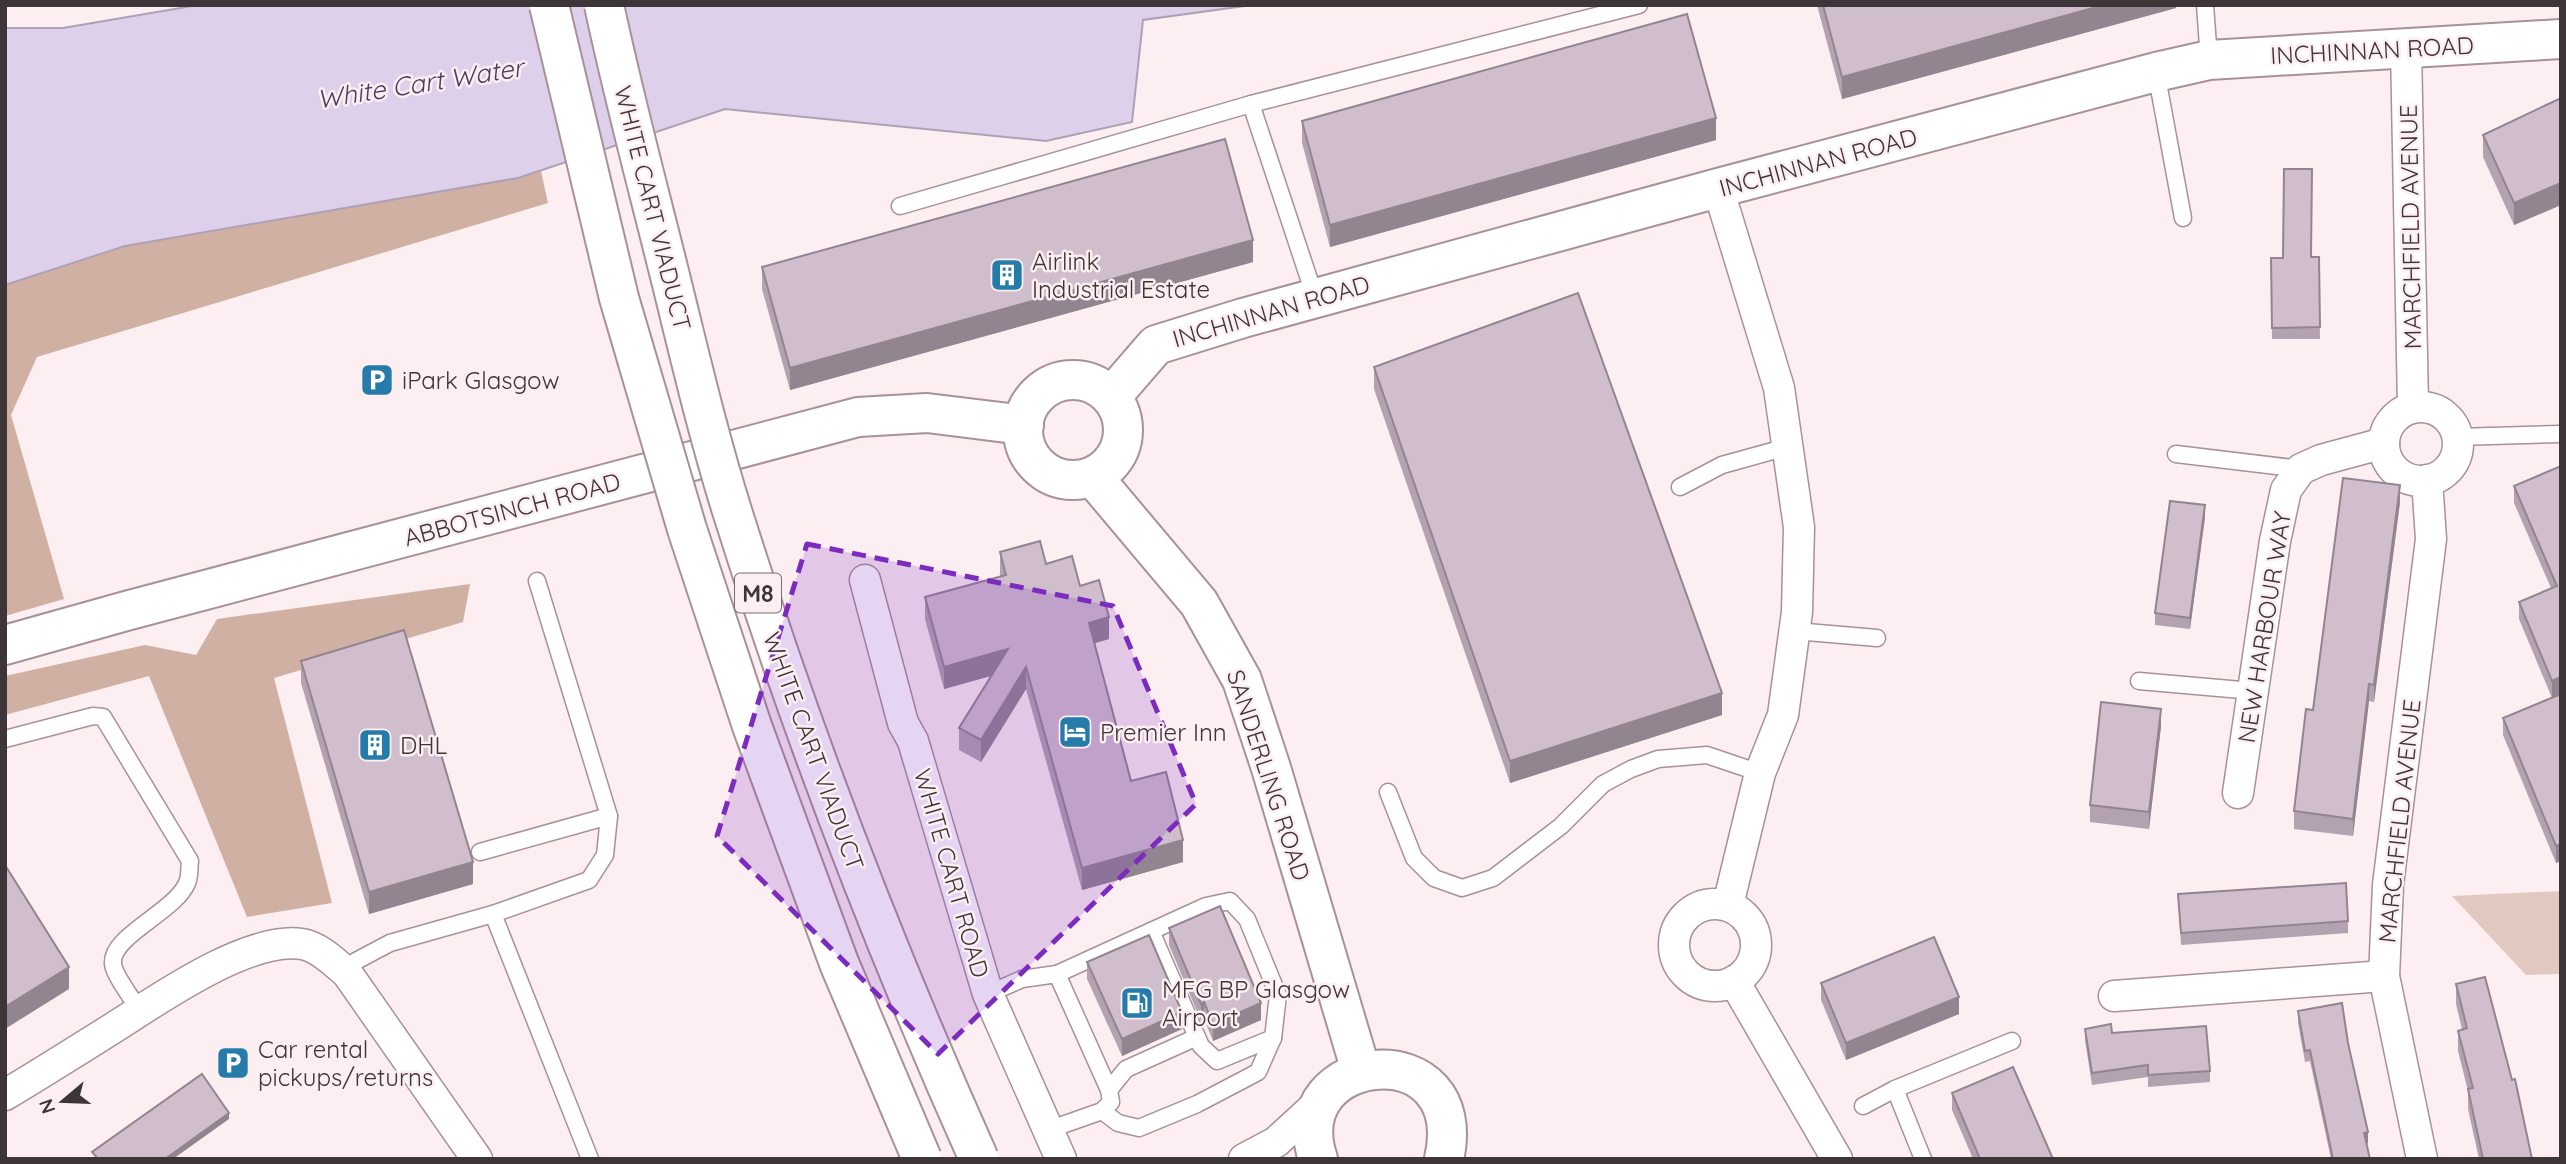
<svg xmlns="http://www.w3.org/2000/svg" width="2566" height="1164" font-family="Quicksand,sans-serif">
<rect width="100%" height="100%" fill="#fdeef2"/>
<path fill="#e1c9c0" d="M 2561,891 L 2561,974 L 2526,975 L 2452,896 Z"/>
<g fill="#d0b0a3">
<path d="M 541,171 L 548,203 L 37,357 L 11,415 L 64,599 L 5,616 L 5,285 L 125,246 L 518,178 Z"/>
<path d="M 470,584 L 463,622 L 274,678 L 332,903 L 247,917 L 149,676 L 5,715 L 5,676 L 145,645 L 196,655 L 217,619 Z"/>
</g>
<path fill="#decfeb" stroke="#aea1b5" stroke-width="2" d="M 198,5 L 1252,5 L 1143,20 L 1132,122 L 1046,141 L 725,109 L 518,178 L 125,246 L 5,285 L 5,28 L 63,28 Z"/>
<g fill="none" stroke-linecap="round" stroke-linejoin="round">
<defs>
<g id="lane">
<path d="M 2205,5 L 2209,60"/>
<path d="M 2156,72 L 2183,218"/>
<path d="M 1251,104 L 1315,297"/>
<path d="M 900,206 L 1251,104 L 1639,5"/>
<path d="M 2457,437 L 2561,434"/>
<path d="M 2176,454 L 2301,469"/>
<path d="M 1680,487 L 1722,465 L 1787,447"/>
<path d="M 1795,631 L 1877,638"/>
<path d="M 2139,681 L 2253,691"/>
<path d="M 5,739 L 93,716 L 103,717 L 190,861 C 189,868 190,877 187,883 C 175,912 110,936 113,964 C 114,975 133,1000 140,1011"/>
<path d="M 1388,792 L 1414,858 L 1434,878 L 1462,888 L 1493,878 L 1561,826 L 1603,784 L 1631,769 L 1658,759 L 1707,755 L 1760,773"/>
<path d="M 480,852 L 609,816"/>
<path d="M 493,914 L 590,1159"/>
<path d="M 1151,931 L 1197,1037"/>
<path d="M 347,973 L 356,961 L 390,943 L 493,914 L 589,880 L 605,855 L 609,816 L 537,581"/>
<path d="M 1057,974 L 1206,906 L 1230,901 L 1247,919 L 1278,995 L 1273,1038 L 1217,1061 L 1201,1046 L 1197,1037 L 1126,1069 L 1109,1090"/>
<path d="M 988,994 L 1022,979 L 1057,974 L 1109,1090 L 1111,1102 L 1102,1111 L 1048,1130"/>
<path d="M 1895,1089 L 1923,1159"/>
<path d="M 1863,1106 L 1895,1089 L 2012,1041"/>
<path d="M 1102,1111 L 1118,1123 L 1139,1128 L 1197,1104 L 1258,1072 L 1273,1038"/>
</g>
<g id="street">
<path d="M 2406,47 L 2413,407"/>
<path d="M 1718,188 L 1779,388 L 1799,527 L 1797,612 L 1783,715 L 1760,773 L 1728,905"/>
<circle cx="2421" cy="444" r="37"/>
<path d="M 865,580 L 903,723 L 913,741 L 988,994 L 1061,1159"/>
<path d="M 2238,793 L 2275,541 L 2286,490 L 2301,469 L 2321,460 L 2384,443"/>
<circle cx="1715" cy="945" r="41"/>
<path d="M 1734,981 L 1837,1159"/>
<path d="M 2114,996 L 2384,976"/>
<path d="M 5,1095 C 40,1074 75,1052 110,1030 C 156,1001 247,936 302,944 C 319,947 334,962 347,973 L 477,1159"/>
<path d="M 1244,1159 L 1276,1142 L 1324,1098"/>
<path d="M 2422,1159 L 2384,976 L 2388,885 L 2431,539 L 2427,480"/>
</g>
<g id="secondary">
<circle cx="1073" cy="430" r="50"/>
<path d="M 1111,397 L 1156,345 L 1243,318 L 1718,188 L 2156,72 L 2209,60 L 2561,39"/>
<path d="M 1093,477 L 1199,603 L 1242,680 L 1271,768 L 1361,1071"/>
<path d="M 5,645 L 126,611 L 858,417 L 927,413 L 1024,425"/>
<path d="M 1318,1159 C 1281,1049 1473,1031 1444,1159"/>
</g>
</defs>
<use href="#lane" stroke="#a89199" stroke-width="19"/>
<use href="#street" stroke="#a89199" stroke-width="33"/>
<use href="#secondary" stroke="#a89199" stroke-width="42"/>
<use href="#lane" stroke="#fff" stroke-width="16"/>
<use href="#street" stroke="#fff" stroke-width="30"/>
<use href="#secondary" stroke="#fff" stroke-width="38"/>
<defs>
<g id="highway-bridge">
<path d="M 549,5 L 619,298 L 687,529 L 752,726 L 839,963 L 922,1159"/>
<path d="M 604,5 C 624,99 649,191 672,284 C 691,361 709,438 733,514 C 802,734 885,949 979,1159"/>
</g>
</defs>
<use href="#highway-bridge" stroke="#a89199" stroke-width="42" stroke-linecap="butt"/>
<use href="#highway-bridge" stroke="#fff" stroke-width="38"/>
</g>
<g fill="#b3a3b0">
<path d="M 1817,5 L 2176,5 L 2176,8 L 1842,99 Z"/>
<path d="M 2561,98 L 2561,205 L 2514,225 L 2483,157 L 2483,135 Z"/>
<path d="M 1302,121 L 1716,140 L 1330,247 L 1302,143 Z"/>
<path d="M 2319,257 L 2320,339 L 2272,339 L 2271,258 Z"/>
<path d="M 1253,262 L 790,390 L 762,289 L 762,267 Z"/>
<path d="M 1374,367 L 1722,715 L 1510,783 L 1374,389 Z"/>
<path d="M 2561,466 L 2561,861 L 2556,863 L 2503,735 L 2503,718 L 2552,698 L 2519,619 L 2519,602 L 2551,588 L 2514,503 L 2514,486 Z"/>
<path d="M 2400,502 L 2374,702 L 2369,701 L 2353,836 L 2294,829 L 2294,811 L 2313,710 Z"/>
<path d="M 2205,517 L 2190,629 L 2155,625 L 2155,613 Z"/>
<path d="M 1000,552 L 1046,564 L 1080,586 L 1109,639 L 1094,643 L 1131,781 L 1183,862 L 1082,890 L 1026,689 L 981,762 L 959,750 L 959,728 L 991,676 L 944,689 L 925,619 L 925,597 L 1000,577 Z"/>
<path d="M 301,661 L 473,884 L 369,914 L 301,683 Z"/>
<path d="M 2161,726 L 2149,829 L 2090,822 L 2090,805 Z"/>
<path d="M 2178,894 L 2348,921 L 2348,933 L 2181,945 Z"/>
<path d="M 1169,928 L 1261,1020 L 1213,1041 L 1204,1019 L 1201,1021 L 1169,945 Z"/>
<path d="M 1087,962 L 1182,1029 L 1122,1056 L 1087,979 Z"/>
<path d="M 1821,983 L 1959,1014 L 1846,1060 L 1821,1000 Z"/>
<path d="M 2456,984 L 2532,1159 L 2479,1159 L 2468,1109 L 2468,1091 L 2458,1051 L 2458,1031 L 2462,1029 L 2456,1004 Z"/>
<path d="M 2298,1011 L 2348,1043 L 2368,1143 L 2366,1144 L 2370,1159 L 2331,1159 L 2310,1061 L 2305,1062 L 2298,1023 Z"/>
<path d="M 2085,1029 L 2112,1033 L 2210,1071 L 2210,1082 L 2148,1087 L 2148,1077 L 2092,1085 L 2085,1040 Z"/>
<path d="M 1952,1093 L 2053,1159 L 1973,1159 L 1952,1110 Z"/>
</g>
<g fill="#928590">
<path d="M 2104,5 L 2176,5 L 2176,8 L 1842,99 L 1842,77 Z"/>
<path d="M 1716,118 L 1716,140 L 1330,247 L 1330,225 Z"/>
<path d="M 2561,183 L 2561,205 L 2514,225 L 2514,203 Z"/>
<path d="M 1253,240 L 1253,262 L 790,390 L 790,368 Z"/>
<path d="M 2400,485 L 2400,502 L 2374,702 L 2374,685 Z"/>
<path d="M 2205,505 L 2205,517 L 2190,629 L 2190,618 Z"/>
<path d="M 1109,617 L 1109,639 L 1089,645 L 1089,623 Z"/>
<path d="M 1008,649 L 1008,671 L 944,689 L 944,667 Z"/>
<path d="M 1026,667 L 1026,689 L 981,762 L 981,740 Z"/>
<path d="M 2561,677 L 2561,694 L 2552,698 L 2552,681 Z"/>
<path d="M 2369,684 L 2369,701 L 2353,836 L 2353,819 Z"/>
<path d="M 1722,693 L 1722,715 L 1510,783 L 1510,761 Z"/>
<path d="M 2161,709 L 2161,726 L 2149,829 L 2149,812 Z"/>
<path d="M 1183,840 L 1183,862 L 1082,890 L 1082,868 Z"/>
<path d="M 2561,844 L 2561,861 L 2556,863 L 2556,846 Z"/>
<path d="M 473,862 L 473,884 L 369,914 L 369,892 Z"/>
<path d="M 69,967 L 69,989 L 5,1029 L 5,1007 Z"/>
<path d="M 1959,997 L 1959,1014 L 1846,1060 L 1846,1043 Z"/>
<path d="M 1204,1002 L 1204,1019 L 1201,1021 L 1201,1004 Z"/>
<path d="M 1261,1003 L 1261,1020 L 1213,1041 L 1213,1024 Z"/>
<path d="M 1182,1012 L 1182,1029 L 1122,1056 L 1122,1039 Z"/>
<path d="M 229,1113 L 229,1119 L 173,1159 L 165,1159 Z"/>
<path d="M 2368,1132 L 2368,1143 L 2364,1144 L 2364,1133 Z"/>
</g>
<g fill="#d0becd" stroke="#928590" stroke-width="2">
<path d="M 1823,5 L 2104,5 L 1842,77 Z"/>
<path d="M 1687,14 L 1716,118 L 1330,225 L 1302,121 Z"/>
<path d="M 2561,98 L 2561,183 L 2514,203 L 2483,135 Z"/>
<path d="M 1225,139 L 1253,240 L 790,368 L 762,267 Z"/>
<path d="M 2284,169 L 2312,169 L 2311,257 L 2319,257 L 2320,327 L 2272,328 L 2271,258 L 2283,258 Z"/>
<path d="M 1578,293 L 1722,693 L 1510,761 L 1374,367 Z"/>
<path d="M 2561,466 L 2561,677 L 2552,681 L 2519,602 L 2557,586 L 2514,486 Z"/>
<path d="M 2343,478 L 2400,485 L 2374,685 L 2369,684 L 2353,819 L 2294,811 L 2306,709 L 2313,710 Z"/>
<path d="M 2170,501 L 2205,505 L 2190,618 L 2155,613 Z"/>
<path d="M 1040,541 L 1046,564 L 1072,556 L 1080,586 L 1099,580 L 1109,617 L 1089,623 L 1131,781 L 1166,772 L 1183,840 L 1082,868 L 1026,667 L 981,740 L 959,728 L 1008,649 L 944,667 L 925,597 L 1006,575 L 1000,552 Z"/>
<path d="M 404,630 L 473,862 L 369,892 L 301,661 Z"/>
<path d="M 2561,694 L 2561,844 L 2556,846 L 2503,718 Z"/>
<path d="M 2101,702 L 2161,709 L 2149,812 L 2090,805 Z"/>
<path d="M 5,865 L 69,967 L 5,1007 Z"/>
<path d="M 2346,883 L 2348,921 L 2181,933 L 2178,894 Z"/>
<path d="M 1220,906 L 1261,1003 L 1213,1024 L 1204,1002 L 1201,1004 L 1169,928 Z"/>
<path d="M 1149,935 L 1182,1012 L 1122,1039 L 1087,962 Z"/>
<path d="M 1934,937 L 1959,997 L 1846,1043 L 1821,983 Z"/>
<path d="M 2485,977 L 2512,1080 L 2515,1079 L 2532,1159 L 2483,1159 L 2468,1089 L 2473,1088 L 2458,1031 L 2467,1028 L 2456,984 Z"/>
<path d="M 2342,1003 L 2348,1043 L 2368,1132 L 2364,1133 L 2370,1159 L 2333,1159 L 2310,1050 L 2305,1051 L 2298,1011 Z"/>
<path d="M 2111,1024 L 2112,1033 L 2206,1026 L 2210,1071 L 2148,1075 L 2148,1065 L 2092,1073 L 2085,1029 Z"/>
<path d="M 2013,1067 L 2053,1159 L 1980,1159 L 1952,1093 Z"/>
<path d="M 202,1074 L 229,1113 L 165,1159 L 98,1159 L 92,1152 Z"/>
</g>
<path fill="#7b2cbf" fill-opacity="0.2" stroke="#7b2cbf" stroke-width="5" stroke-dasharray="14 9" stroke-linejoin="round" d="M 807,544 L 1113,606 L 1196,804 L 938,1054 L 717,836 Z"/>
<defs>
<symbol id="building-square" viewBox="-11 -11 22 22"><rect x="-9" y="-9" width="18" height="18" rx="4" fill="#257cab" stroke="#fdeef2"/><path d="M-4-6H4V6H1V3H-1V6H-4ZM-2.5-4.3h1.7v1.8h-1.7ZM.8-4.3h1.7v1.8H.8ZM-2.5-1h1.7V.8h-1.7ZM.8-1h1.7V.8H.8Z" fill="#fff"/></symbol>
<symbol id="parking-square" viewBox="-11 -11 22 22"><rect x="-9" y="-9" width="18" height="18" rx="4" fill="#257cab" stroke="#fdeef2"/><path d="M-3.5-5.5H1a3.5 3.5 0 0 1 0 7H-1V5.5H-3.5ZM-1-3.4V-.6H.8a1.4 1.4 0 0 0 0-2.8Z" fill="#fff"/></symbol>
<symbol id="hotel-square" viewBox="-11 -11 22 22"><rect x="-9" y="-9" width="18" height="18" rx="4" fill="#257cab" stroke="#fdeef2"/><path d="M-6-4.5h1.5V1H6V5H4.5V3h-9V5H-6ZM-4 0a1.8 1.8 0 1 1 3.6 0ZM.5 0V-2.5h3Q6-2.5 6 0Z" fill="#fff"/></symbol>
<symbol id="fuel-square" viewBox="-11 -11 22 22"><rect x="-9" y="-9" width="18" height="18" rx="4" fill="#257cab" stroke="#fdeef2"/><path d="M-5.5-6h7V0h2V4h1.3V-2.5L3-4.5l.8-.8L6-3V5H2.5V1h-1V6h-7ZM-4.2-4.7v3.2H.2V-4.7Z" fill="#fff"/></symbol>
</defs>
<g fill-rule="evenodd">
<use href="#building-square" x="988" y="256" width="38" height="38"/>
<use href="#parking-square" x="358" y="361" width="38" height="38"/>
<use href="#hotel-square" x="1056" y="713" width="38" height="38"/>
<use href="#building-square" x="356" y="726" width="38" height="38"/>
<use href="#fuel-square" x="1118" y="984" width="38" height="38"/>
<use href="#parking-square" x="214" y="1044" width="38" height="38"/>
</g>
<g text-anchor="middle" dominant-baseline="central" stroke-width="5" stroke-linejoin="round" paint-order="stroke">
<rect fill="#fdeef2" stroke="#776c70" stroke-width="2" x="735" y="573.5" width="46" height="39" rx="5"/>
<g font-size="23" font-weight="bold" fill="#3e3538">
<text x="758" y="593">M8</text>
</g>
<g font-size="24" fill="#3e3538" stroke="#fdeef2">
<text transform="translate(2372 50) rotate(-3)">INCHINNAN ROAD</text>
<text transform="translate(1818 162) rotate(-15)">INCHINNAN ROAD</text>
<text transform="translate(653 208) rotate(76)">WHITE CART VIADUCT</text>
<text transform="translate(2410 227) rotate(-91)">MARCHFIELD AVENUE</text>
<text transform="translate(1271 311) rotate(-16)">INCHINNAN ROAD</text>
<text transform="translate(512 509) rotate(-15)">ABBOTSINCH ROAD</text>
<text transform="translate(2264 627) rotate(-81)">NEW HARBOUR WAY</text>
<text transform="translate(814 751) rotate(70)">WHITE CART VIADUCT</text>
<text transform="translate(1269 775) rotate(72)">SANDERLING ROAD</text>
<text transform="translate(2399 821) rotate(-84)">MARCHFIELD AVENUE</text>
<text transform="translate(952 873) rotate(74)">WHITE CART ROAD</text>
</g>
<g font-size="24" fill="#3e3538" stroke="#fdeef2" text-anchor="start">
<text x="1032" y="261">Airlink<tspan x="1032" dy="28">Industrial Estate</tspan></text>
<text x="402" y="380">iPark Glasgow</text>
<text x="1100" y="732">Premier Inn</text>
<text x="400" y="745">DHL</text>
<text x="1162" y="989">MFG BP Glasgow<tspan x="1162" dy="28">Airport</tspan></text>
<text x="258" y="1049">Car rental<tspan x="258" dy="28">pickups/returns</tspan></text>
</g>
<g font-size="26" font-style="italic" fill="#513b63" stroke="#fdeef2">
<text transform="translate(420 83) rotate(-9)">White Cart Water</text>
</g>
</g>
<rect width="2566" height="1164" fill="none" stroke="#3e3538" stroke-width="14"/>
<g transform="translate(63 1101) rotate(251)" stroke="#fdeef2" stroke-width="5" paint-order="stroke">
<path d="M0-5L12 26L0 18L-12 26Z" fill="#3e3538"/>
<text y="-10" font-size="19" font-weight="bold" text-anchor="middle" fill="#3e3538">N</text>
</g>
</svg>
